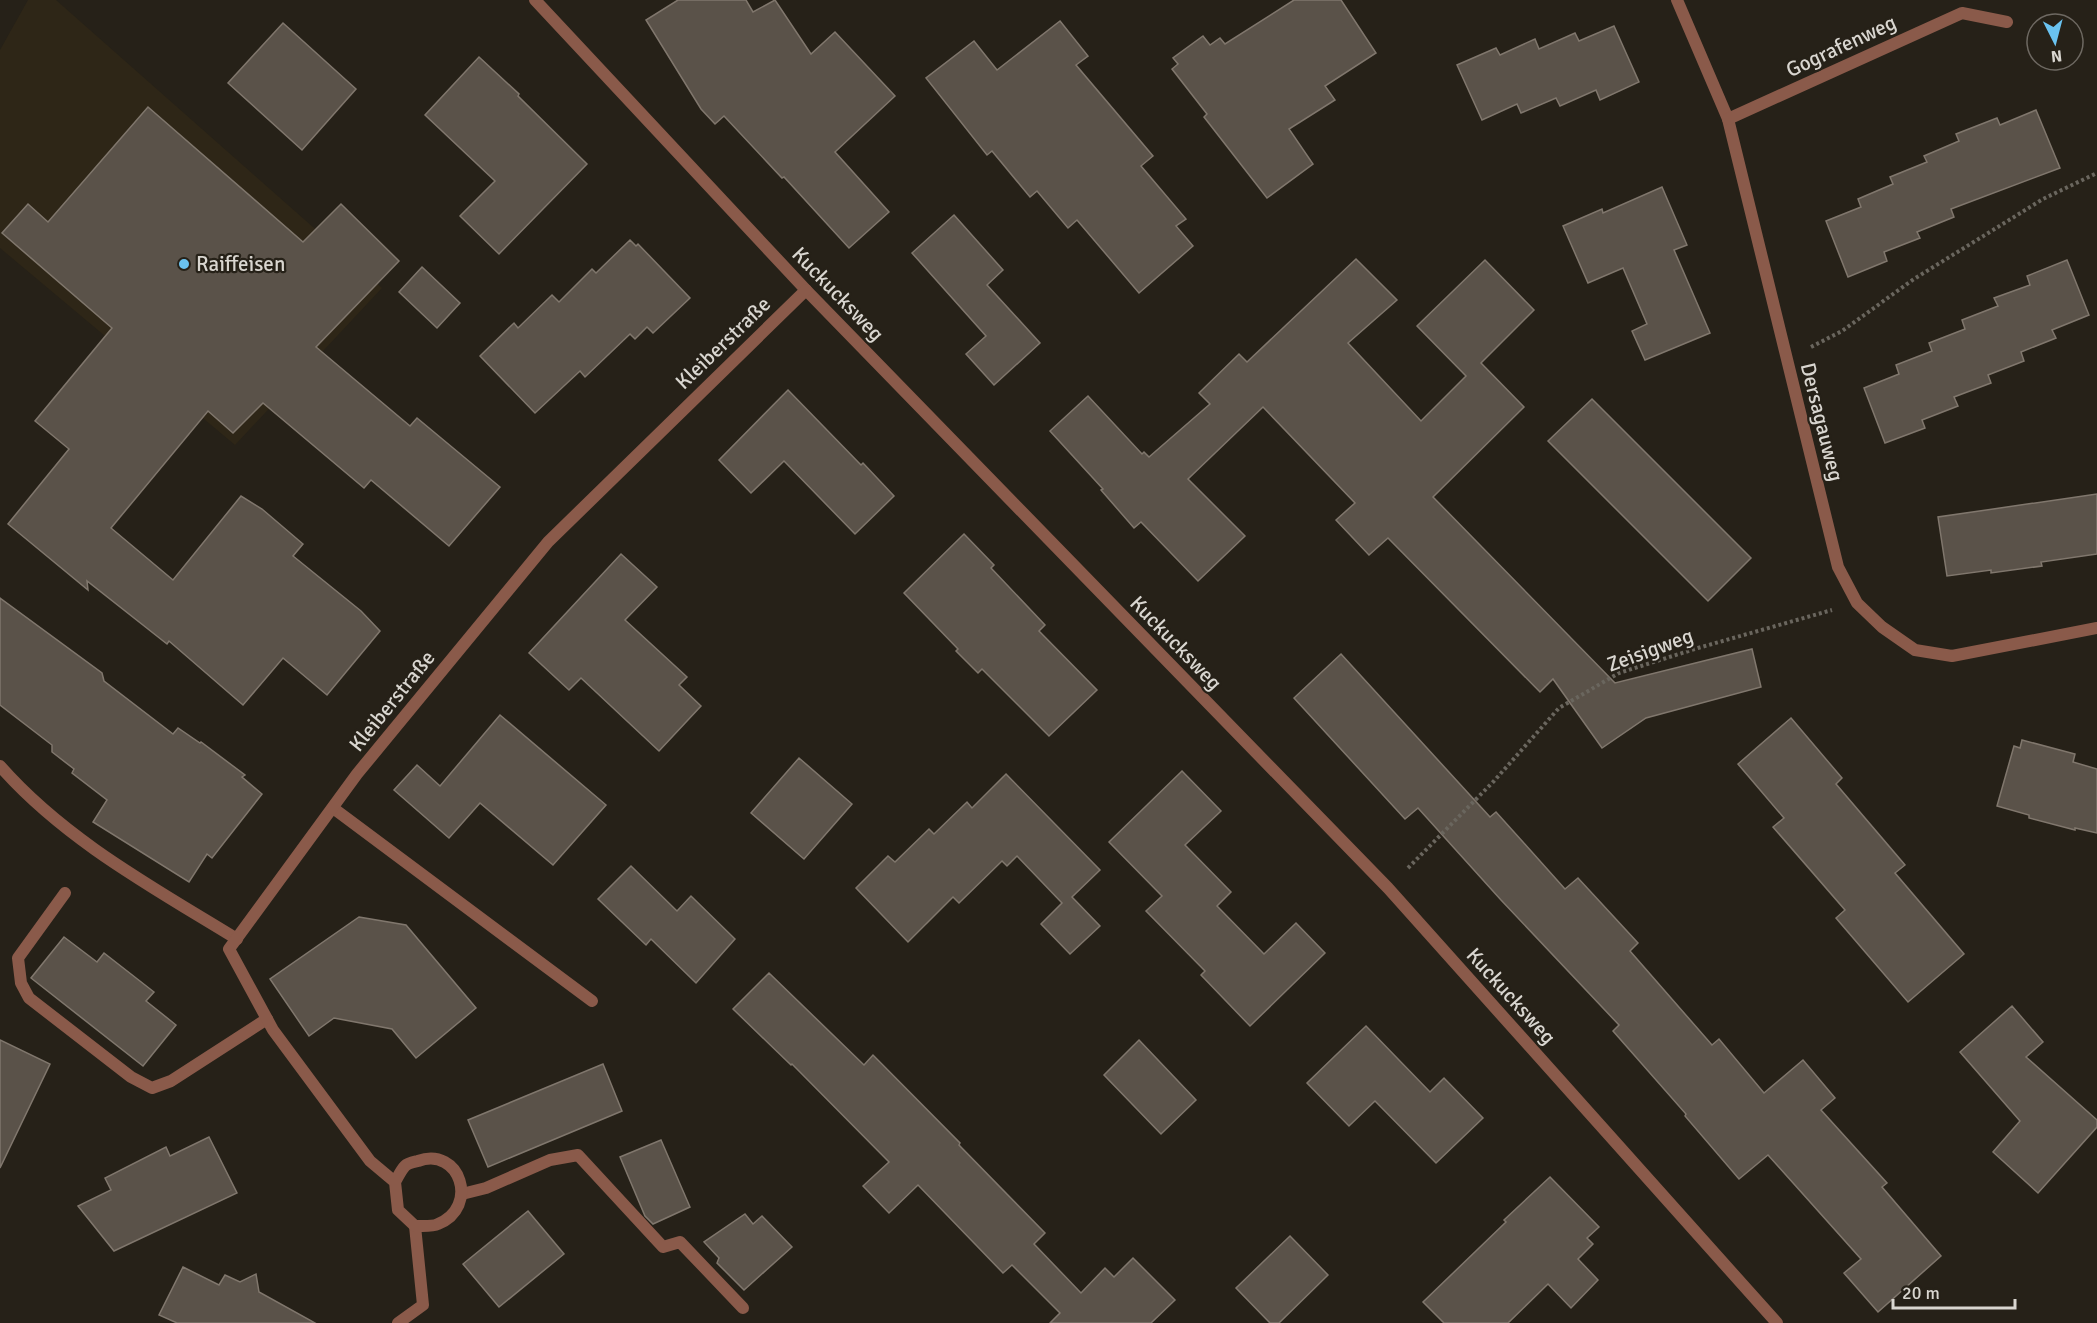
<svg xmlns="http://www.w3.org/2000/svg" width="2097" height="1323" font-family="Signika,sans-serif">
<rect width="100%" height="100%" fill="#262118"/>
<path fill="#2e2617" d="M 28,0 L 56,0 L 382,288 L 235,445 L 0,248 L 0,50 Z"/>
<g fill="#5a5249" stroke="#80776d" stroke-width="1.5">
<path d="M 678,0 L 746,0 L 753,12 L 775,0 L 811,54 L 835,32 L 895,96 L 835,152 L 889,212 L 849,248 L 784,177 L 782,178 L 724,116 L 715,124 L 701,109 L 646,20 Z"/>
<path d="M 1294,0 L 1341,0 L 1376,53 L 1325,86 L 1335,100 L 1289,129 L 1313,164 L 1267,198 L 1204,117 L 1207,114 L 1172,69 L 1178,64 L 1173,58 L 1203,36 L 1210,45 L 1220,38 L 1225,44 Z"/>
<path d="M 1060,21 L 1088,56 L 1076,65 L 1153,156 L 1141,166 L 1186,219 L 1176,226 L 1193,246 L 1139,293 L 1077,220 L 1068,228 L 1037,191 L 1030,197 L 992,151 L 987,155 L 926,78 L 974,41 L 997,70 Z"/>
<path d="M 283,23 L 356,89 L 302,150 L 228,83 Z"/>
<path d="M 1614,26 L 1639,82 L 1600,100 L 1596,90 L 1560,106 L 1556,98 L 1521,113 L 1517,104 L 1482,120 L 1457,65 L 1496,48 L 1500,55 L 1535,39 L 1539,49 L 1575,33 L 1579,41 Z"/>
<path d="M 479,57 L 519,94 L 518,96 L 587,164 L 499,254 L 460,216 L 495,181 L 425,115 Z"/>
<path d="M 148,107 L 303,242 L 341,204 L 399,261 L 316,347 L 410,426 L 417,418 L 500,487 L 449,546 L 371,480 L 364,488 L 263,403 L 233,433 L 208,411 L 111,528 L 173,580 L 241,496 L 262,509 L 303,544 L 293,556 L 361,611 L 380,631 L 327,695 L 283,658 L 243,705 L 169,641 L 167,644 L 87,581 L 88,590 L 8,524 L 69,449 L 35,421 L 112,328 L 2,233 L 28,204 L 48,222 Z"/>
<path d="M 2036,110 L 2060,168 L 1951,209 L 1954,217 L 1917,232 L 1920,238 L 1884,252 L 1887,261 L 1848,277 L 1826,221 L 1861,207 L 1858,199 L 1893,184 L 1890,177 L 1927,162 L 1924,156 L 1959,141 L 1956,134 L 1997,118 L 2000,125 Z"/>
<path d="M 1662,187 L 1687,245 L 1674,250 L 1710,333 L 1645,360 L 1632,331 L 1647,324 L 1623,268 L 1588,283 L 1563,226 L 1602,209 L 1603,213 Z"/>
<path d="M 954,215 L 1003,270 L 987,285 L 1040,343 L 994,385 L 966,354 L 986,336 L 912,253 Z"/>
<path d="M 630,240 L 636,246 L 638,244 L 690,298 L 653,333 L 647,327 L 635,339 L 630,334 L 585,377 L 580,371 L 535,413 L 480,356 L 514,323 L 518,328 L 552,295 L 559,302 L 592,269 L 596,273 Z"/>
<path d="M 1356,259 L 1397,300 L 1348,343 L 1421,421 L 1466,376 L 1417,326 L 1485,260 L 1534,310 L 1481,363 L 1524,407 L 1433,497 L 1615,683 L 1752,649 L 1761,687 L 1646,718 L 1602,748 L 1553,679 L 1540,692 L 1388,538 L 1369,555 L 1336,520 L 1355,503 L 1263,407 L 1188,479 L 1245,536 L 1198,581 L 1141,522 L 1134,528 L 1101,490 L 1103,489 L 1050,431 L 1088,396 L 1142,454 L 1144,452 L 1149,457 L 1210,404 L 1199,393 L 1239,354 L 1247,362 Z"/>
<path d="M 2067,260 L 2089,315 L 2052,330 L 2056,338 L 2021,352 L 2024,361 L 1988,375 L 1991,383 L 1954,397 L 1958,406 L 1922,420 L 1925,428 L 1885,443 L 1864,388 L 1899,374 L 1896,365 L 1932,351 L 1929,343 L 1965,329 L 1962,320 L 1998,306 L 1994,298 L 2030,285 L 2027,276 Z"/>
<path d="M 422,267 L 460,303 L 437,328 L 399,292 Z"/>
<path d="M 788,390 L 861,465 L 863,463 L 894,496 L 855,534 L 784,461 L 751,493 L 719,460 Z"/>
<path d="M 1592,399 L 1751,558 L 1708,601 L 1548,441 Z"/>
<path d="M 2097,494 L 2097,554 L 2041,562 L 2042,566 L 1991,573 L 1991,570 L 1947,576 L 1938,517 Z"/>
<path d="M 964,534 L 994,565 L 991,568 L 1045,625 L 1039,631 L 1097,690 L 1049,736 L 982,669 L 978,673 L 956,651 L 958,649 L 904,593 Z"/>
<path d="M 621,554 L 657,587 L 625,620 L 687,677 L 679,685 L 701,706 L 659,751 L 581,678 L 569,690 L 529,653 Z"/>
<path d="M 0,598 L 102,673 L 104,681 L 173,734 L 178,728 L 200,743 L 201,742 L 245,775 L 242,777 L 262,794 L 212,858 L 207,854 L 189,882 L 93,822 L 107,800 L 72,773 L 74,769 L 52,752 L 52,745 L 0,705 Z"/>
<path d="M 1341,654 L 1490,817 L 1496,812 L 1565,889 L 1578,878 L 1638,943 L 1630,951 L 1712,1045 L 1719,1039 L 1764,1093 L 1803,1060 L 1835,1098 L 1821,1110 L 1887,1183 L 1882,1187 L 1941,1256 L 1878,1312 L 1844,1273 L 1861,1259 L 1768,1155 L 1739,1179 L 1685,1116 L 1686,1114 L 1613,1031 L 1619,1025 L 1501,900 L 1418,808 L 1405,819 L 1294,698 Z"/>
<path d="M 500,715 L 606,805 L 553,865 L 480,803 L 449,838 L 394,790 L 417,765 L 440,786 Z"/>
<path d="M 1791,718 L 1842,778 L 1836,784 L 1905,865 L 1895,873 L 1964,954 L 1908,1002 L 1836,918 L 1845,910 L 1773,827 L 1784,818 L 1738,764 Z"/>
<path d="M 2022,740 L 2075,754 L 2073,762 L 2097,769 L 2097,833 L 2075,828 L 2075,830 L 2029,818 L 2029,815 L 1997,806 L 2014,746 L 2020,748 Z"/>
<path d="M 799,758 L 852,804 L 804,859 L 751,813 Z"/>
<path d="M 1182,771 L 1221,811 L 1185,845 L 1231,892 L 1217,906 L 1264,954 L 1296,923 L 1325,953 L 1250,1026 L 1201,975 L 1205,971 L 1146,911 L 1162,896 L 1109,842 Z"/>
<path d="M 1006,774 L 1100,870 L 1072,897 L 1100,926 L 1070,954 L 1041,924 L 1062,903 L 1017,856 L 1007,866 L 1002,861 L 959,903 L 953,897 L 908,942 L 856,888 L 888,856 L 895,862 L 929,829 L 934,834 L 967,802 L 972,808 Z"/>
<path d="M 631,866 L 677,911 L 691,896 L 735,939 L 696,983 L 651,939 L 646,945 L 598,899 Z"/>
<path d="M 359,917 L 406,925 L 476,1008 L 416,1058 L 392,1029 L 334,1018 L 309,1036 L 270,979 Z"/>
<path d="M 64,937 L 97,962 L 104,953 L 154,992 L 146,1001 L 176,1025 L 143,1066 L 31,978 Z"/>
<path d="M 769,973 L 864,1065 L 873,1055 L 960,1143 L 959,1145 L 1045,1233 L 1034,1244 L 1081,1293 L 1105,1268 L 1114,1277 L 1133,1258 L 1175,1300 L 1151,1323 L 1050,1323 L 1060,1313 L 1012,1265 L 1003,1273 L 918,1185 L 889,1213 L 863,1186 L 889,1162 L 792,1064 L 791,1065 L 733,1009 Z"/>
<path d="M 2012,1006 L 2043,1042 L 2026,1057 L 2097,1120 L 2097,1127 L 2038,1193 L 1993,1152 L 2020,1121 L 1960,1052 Z"/>
<path d="M 1366,1026 L 1430,1092 L 1444,1078 L 1483,1118 L 1436,1163 L 1375,1101 L 1349,1126 L 1307,1083 Z"/>
<path d="M 0,1040 L 50,1064 L 0,1168 Z"/>
<path d="M 1139,1040 L 1196,1100 L 1161,1134 L 1104,1075 Z"/>
<path d="M 603,1064 L 622,1111 L 488,1167 L 468,1120 Z"/>
<path d="M 209,1137 L 237,1193 L 114,1251 L 78,1206 L 111,1190 L 105,1178 L 166,1147 L 170,1156 Z"/>
<path d="M 661,1140 L 690,1207 L 653,1224 L 645,1216 L 620,1157 Z"/>
<path d="M 1550,1177 L 1599,1227 L 1587,1238 L 1593,1244 L 1578,1259 L 1598,1280 L 1571,1308 L 1548,1284 L 1508,1323 L 1444,1323 L 1423,1302 L 1506,1222 L 1504,1220 Z"/>
<path d="M 528,1211 L 564,1254 L 499,1307 L 463,1264 Z"/>
<path d="M 745,1214 L 753,1224 L 762,1216 L 792,1247 L 744,1290 L 717,1263 L 719,1258 L 704,1242 Z"/>
<path d="M 1290,1236 L 1328,1275 L 1279,1323 L 1270,1323 L 1236,1288 Z"/>
<path d="M 183,1267 L 219,1285 L 225,1275 L 240,1282 L 256,1274 L 259,1292 L 315,1323 L 177,1323 L 159,1315 Z"/>
</g>
<g fill="none" stroke-linecap="round" stroke-linejoin="round">
<g stroke="#6a665e" stroke-width="4" stroke-dasharray="3 3" stroke-linecap="butt">
<path d="M 1811,347 L 1842,331 L 1914,279 L 2043,199 L 2097,173"/>
<path d="M 1408,868 L 1494,781 L 1559,708 L 1619,673 L 1698,648 L 1832,610"/>
</g>
<g stroke="#8a5a4a" stroke-width="12">
<path d="M 0,766 C 65,840 154,888 237,939"/>
<path d="M 333,808 L 592,1001"/>
<path d="M 65,893 L 18,958 L 21,983 L 29,998 L 131,1077 L 152,1088 L 171,1081 L 267,1019"/>
<path d="M 462,1194 L 486,1188 L 550,1160 L 578,1155 L 663,1247 L 680,1242 L 743,1308"/>
<path d="M 398,1323 L 423,1305 L 415,1226"/>
</g>
<g stroke="#8a5a4a" stroke-width="12">
<path d="M 535,0 L 806,290 L 1388,888 L 1777,1323"/>
<path d="M 1677,0 L 1728,119 L 1838,567 L 1857,603 L 1882,627 L 1915,650 L 1952,656 L 2097,628"/>
<path d="M 1728,119 L 1962,13 L 2007,22"/>
<path d="M 395,1182 C 398,1177 401,1170 405,1166 C 408,1163 414,1162 418,1161 C 460,1146 480,1207 438,1224 C 432,1227 422,1226 415,1226 L 398,1210 L 395,1182 L 370,1161 L 273,1030 L 229,949 L 357,774 L 548,542 L 806,290"/>
</g>
</g>
<circle fill="#6ac3f1" stroke="#262118" stroke-width="2" cx="184" cy="264" r="6"/>
<g text-anchor="middle" dominant-baseline="central" stroke-width="4.5" stroke-linejoin="round" paint-order="stroke">
<g font-size="21" fill="#d9d6d0" stroke="#262118">
<text transform="translate(1841 46) rotate(-25)">Gografenweg</text>
<text transform="translate(838 294) rotate(46)">Kuckucksweg</text>
<text transform="translate(723 343) rotate(-44)">Kleiberstraße</text>
<text transform="translate(1822 422) rotate(76)">Dersagauweg</text>
<text transform="translate(1176 643) rotate(46)">Kuckucksweg</text>
<text transform="translate(1650 650) rotate(-20)">Zeisigweg</text>
<text transform="translate(392 701) rotate(-51)">Kleiberstraße</text>
<text transform="translate(1511 996) rotate(48)">Kuckucksweg</text>
</g>
<g font-size="21" fill="#d9d6d0" stroke="#262118" text-anchor="start">
<text x="196" y="264">Raiffeisen</text>
</g>
</g>
<g transform="translate(2055 42) rotate(174)"><circle r="28" fill="#262118" stroke="#6e6962" stroke-width="1.5"/>
<path d="M0-4.5L10 22L0 15L-10 22Z" fill="#6ac3f1"/>
<text y="-9" font-size="16" font-weight="bold" text-anchor="middle" fill="#d9d6d0">N</text>
</g>
<path d="M1893 1299v9h122v-9" fill="none" stroke="#d9d6d0" stroke-width="3"/>
<text x="1902" y="1299" font-size="18" fill="#d9d6d0" stroke="#262118" stroke-width="4.5" paint-order="stroke">20 m</text>
</svg>
